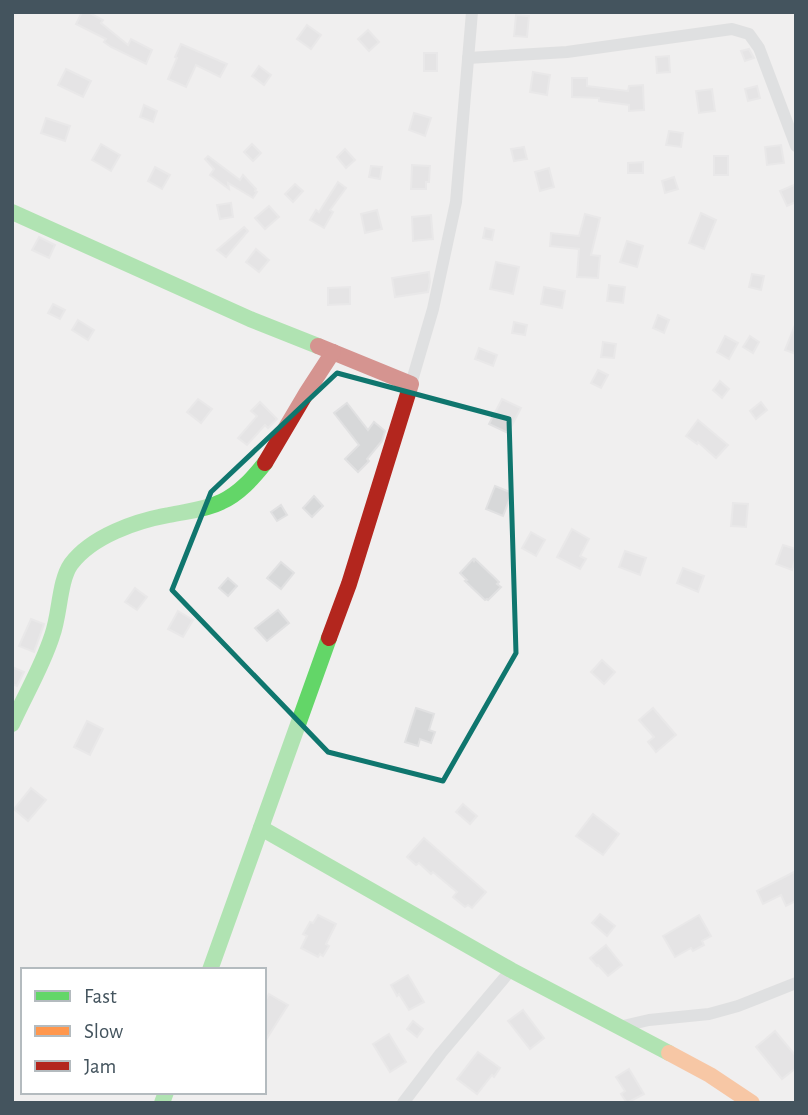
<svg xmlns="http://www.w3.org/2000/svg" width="808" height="1115" font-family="'Alegreya Sans',sans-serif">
<rect width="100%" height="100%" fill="#f0efef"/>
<g fill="#d7d8d9" stroke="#e1e1e2" stroke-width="2">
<path d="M 82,12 L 88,12 L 103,20 L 101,23 L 128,45 L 131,39 L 152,50 L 146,64 L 111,47 L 104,42 L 106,39 L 76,24 Z"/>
<path d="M 516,15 L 529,16 L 527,37 L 514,36 Z"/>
<path d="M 307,25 L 321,35 L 311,49 L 297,39 Z"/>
<path d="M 368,30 L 379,42 L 369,51 L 358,39 Z"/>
<path d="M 181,44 L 227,64 L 220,77 L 196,65 L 186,87 L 168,79 L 177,58 L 175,57 Z"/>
<path d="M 749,49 L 754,58 L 745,61 L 741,51 Z"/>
<rect x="424" y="53" width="13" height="18"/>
<path d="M 669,56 L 670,72 L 657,73 L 656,57 Z"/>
<path d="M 259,66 L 271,75 L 264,85 L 252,76 Z"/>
<path d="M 66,69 L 91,81 L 83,97 L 58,85 Z"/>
<path d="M 533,72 L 550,75 L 547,95 L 530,92 Z"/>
<path d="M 572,78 L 587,78 L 587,86 L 628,91 L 629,86 L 643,85 L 644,110 L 629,111 L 629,105 L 599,101 L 599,98 L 572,97 Z"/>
<path d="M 757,86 L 760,98 L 748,101 L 745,89 Z"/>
<path d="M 712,89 L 715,111 L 699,113 L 696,91 Z"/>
<path d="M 144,105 L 157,111 L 153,122 L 140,117 Z"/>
<path d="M 414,113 L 431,118 L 425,136 L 409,130 Z"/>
<path d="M 46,118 L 70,126 L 65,141 L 41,133 Z"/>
<path d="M 669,131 L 683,133 L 681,147 L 666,145 Z"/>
<path d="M 101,144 L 120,155 L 111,171 L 92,160 Z"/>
<path d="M 252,144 L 261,153 L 253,161 L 244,152 Z"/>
<path d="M 781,145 L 784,163 L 767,165 L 765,147 Z"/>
<path d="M 524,147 L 527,159 L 514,161 L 511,149 Z"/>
<path d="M 345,149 L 355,160 L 346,168 L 337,157 Z"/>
<path d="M 208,156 L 240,180 L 243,175 L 256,189 L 255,191 L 257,192 L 253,198 L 228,183 L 229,189 L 210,175 L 214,169 L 205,159 Z"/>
<rect x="714" y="156" width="14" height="19"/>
<path d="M 643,162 L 643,173 L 628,173 L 628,163 Z"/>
<path d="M 412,165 L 430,166 L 429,182 L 426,182 L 426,189 L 411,189 Z"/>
<path d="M 371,166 L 382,167 L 380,179 L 369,177 Z"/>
<path d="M 155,167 L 170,175 L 162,189 L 148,181 Z"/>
<path d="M 549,168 L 554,187 L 540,191 L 535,172 Z"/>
<path d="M 674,177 L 678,189 L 665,193 L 662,181 Z"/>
<path d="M 338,182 L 346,188 L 330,210 L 333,212 L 324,228 L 310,220 L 316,210 L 319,212 Z"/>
<path d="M 295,184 L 303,191 L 293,202 L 285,194 Z"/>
<path d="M 796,184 L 796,202 L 787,206 L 780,191 Z"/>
<path d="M 231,203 L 233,217 L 220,219 L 217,205 Z"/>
<path d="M 269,206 L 279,217 L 265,229 L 255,218 Z"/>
<path d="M 377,210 L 382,229 L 365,233 L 361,214 Z"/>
<path d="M 701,213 L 716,220 L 704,249 L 689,243 Z"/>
<path d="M 585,214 L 600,218 L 591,255 L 600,256 L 598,278 L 577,277 L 579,249 L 550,246 L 551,233 L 579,236 Z"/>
<path d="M 431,215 L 433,239 L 413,241 L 412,217 Z"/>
<path d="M 244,227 L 248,231 L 226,257 L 217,250 Z"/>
<path d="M 485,228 L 494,230 L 492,240 L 483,238 Z"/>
<path d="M 39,237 L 55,245 L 49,258 L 32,250 Z"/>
<path d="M 627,241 L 643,246 L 637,267 L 620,262 Z"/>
<path d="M 256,249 L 269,260 L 259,272 L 246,262 Z"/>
<path d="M 496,262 L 519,267 L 513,294 L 490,289 Z"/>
<path d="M 429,272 L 430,282 L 428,292 L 395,297 L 392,278 Z"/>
<path d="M 752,274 L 764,276 L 761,290 L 749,287 Z"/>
<path d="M 609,285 L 625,287 L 623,303 L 607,301 Z"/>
<path d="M 350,287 L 350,304 L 328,305 L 328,288 Z"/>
<path d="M 544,287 L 565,291 L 562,308 L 541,304 Z"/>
<path d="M 53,304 L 65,310 L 60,319 L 48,313 Z"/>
<path d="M 658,315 L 669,320 L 664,333 L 653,328 Z"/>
<path d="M 78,320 L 94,330 L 88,340 L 72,330 Z"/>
<path d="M 514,322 L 527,325 L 525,335 L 512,333 Z"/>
<path d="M 795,325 L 796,325 L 796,354 L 785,350 Z"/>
<path d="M 725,336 L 738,343 L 729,359 L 717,352 Z"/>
<path d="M 750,336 L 759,342 L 753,353 L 743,347 Z"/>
<path d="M 603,342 L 616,344 L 614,358 L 601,357 Z"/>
<path d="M 479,348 L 497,355 L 493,366 L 475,359 Z"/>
<path d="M 598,370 L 608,375 L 601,388 L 591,383 Z"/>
<path d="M 720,381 L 729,389 L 722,398 L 713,390 Z"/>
<path d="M 198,399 L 212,409 L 201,423 L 187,412 Z"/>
<path d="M 502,399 L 521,408 L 508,433 L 489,424 Z"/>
<path d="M 260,402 L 277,419 L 268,428 L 265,425 L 247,445 L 238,438 L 257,416 L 251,411 Z"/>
<path d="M 761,402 L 767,410 L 756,419 L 750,411 Z"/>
<path d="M 347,403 L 368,430 L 374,422 L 385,431 L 382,441 L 367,459 L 369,461 L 358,472 L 345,459 L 359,445 L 334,413 Z"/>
<path d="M 698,420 L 728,445 L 716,458 L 698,442 L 697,444 L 686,436 Z"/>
<path d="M 495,486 L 512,493 L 503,516 L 486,509 Z"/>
<path d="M 314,496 L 323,506 L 312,517 L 303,508 Z"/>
<path d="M 733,503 L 748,504 L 746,527 L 731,526 Z"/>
<path d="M 281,505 L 287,515 L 277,521 L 271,512 Z"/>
<path d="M 572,529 L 589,539 L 580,556 L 586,559 L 580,569 L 557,557 Z"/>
<path d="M 531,532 L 545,540 L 536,556 L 522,548 Z"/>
<path d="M 783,545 L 796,549 L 796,557 L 792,570 L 776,564 Z"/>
<path d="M 625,551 L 646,558 L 640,575 L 619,567 Z"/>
<path d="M 473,559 L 474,561 L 475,559 L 499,582 L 497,584 L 501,587 L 488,600 L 487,599 L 485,600 L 465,581 L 467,580 L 460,573 Z"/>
<path d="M 281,562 L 294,573 L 281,589 L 267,578 Z"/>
<path d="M 683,568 L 704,576 L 698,592 L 677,583 Z"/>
<path d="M 228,578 L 237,586 L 228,596 L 219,588 Z"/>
<path d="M 135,588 L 147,597 L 137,610 L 125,602 Z"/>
<path d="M 278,610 L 289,623 L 267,641 L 255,628 Z"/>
<path d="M 178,611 L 193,620 L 183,637 L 168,629 Z"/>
<path d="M 31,619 L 44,624 L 34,652 L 19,646 Z"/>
<path d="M 602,660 L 615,672 L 604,684 L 591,672 Z"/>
<path d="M 12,667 L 24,672 L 17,686 L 12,684 Z"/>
<path d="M 416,708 L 434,714 L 429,730 L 435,732 L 431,743 L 420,739 L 418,746 L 405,742 Z"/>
<path d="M 653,708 L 676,735 L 656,752 L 648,742 L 654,737 L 639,720 Z"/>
<path d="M 87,721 L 103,729 L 90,755 L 74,747 Z"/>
<path d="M 31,788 L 46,800 L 28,821 L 14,809 Z"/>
<path d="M 463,804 L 477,816 L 470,824 L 456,812 Z"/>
<path d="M 593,814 L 619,834 L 603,855 L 576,836 Z"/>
<path d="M 424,838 L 486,892 L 472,908 L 468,905 L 465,907 L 453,897 L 457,892 L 433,872 L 431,874 L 419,863 L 416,865 L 407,857 Z"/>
<path d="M 796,871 L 796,901 L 786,906 L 781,895 L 763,904 L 757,891 Z"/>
<path d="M 600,914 L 615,926 L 607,936 L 592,923 Z"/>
<path d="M 318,915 L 336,924 L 326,944 L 329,946 L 323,956 L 320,954 L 318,957 L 301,948 L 307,936 L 303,934 L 310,922 L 313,923 Z"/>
<path d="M 699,915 L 711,936 L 702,941 L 704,945 L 693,951 L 691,948 L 675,957 L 663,936 Z"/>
<path d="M 606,945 L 622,965 L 608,976 L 598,965 L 597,966 L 590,958 Z"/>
<path d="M 408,975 L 424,1002 L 409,1010 L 399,994 L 397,996 L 391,985 Z"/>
<path d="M 269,994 L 288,1005 L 264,1043 L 264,1003 Z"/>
<path d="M 523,1010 L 544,1038 L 530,1049 L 508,1021 Z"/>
<path d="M 413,1021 L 423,1029 L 417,1037 L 407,1029 Z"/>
<path d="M 775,1031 L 796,1056 L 796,1068 L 782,1079 L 756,1047 Z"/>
<path d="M 389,1034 L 406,1062 L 390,1072 L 373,1044 Z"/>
<path d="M 478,1052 L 500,1068 L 494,1077 L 492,1075 L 477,1094 L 457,1079 Z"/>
<path d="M 629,1069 L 644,1094 L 627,1103 L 621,1094 L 625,1091 L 616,1077 Z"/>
</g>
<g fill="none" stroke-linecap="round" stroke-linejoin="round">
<g stroke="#cbcfd0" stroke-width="12">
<path d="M 468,58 L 567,52 L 732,29 L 749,34 L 759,48 L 796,146"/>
<path d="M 411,384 L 433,309 L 456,202 L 472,12"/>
<path d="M 619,1027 L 649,1020 L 709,1014 L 738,1006 L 796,983"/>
<path d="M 403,1103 L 441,1053 L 511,970"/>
</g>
<g stroke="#63d668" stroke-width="16">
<path d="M 12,212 L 250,319 L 318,346"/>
<path d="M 12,724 C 25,695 42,667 52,636 C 60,615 59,581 71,564 C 92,536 136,521 169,515 C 187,511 205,510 221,502 C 239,494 253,478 265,463"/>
<path d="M 261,828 L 511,970 L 669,1053"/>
<path d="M 210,970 L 329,638"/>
<path d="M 162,1103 L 166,1092"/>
</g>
<path stroke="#ff974d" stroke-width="16" d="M 669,1053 L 710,1075 L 752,1103"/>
<g stroke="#b3261e" stroke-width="16">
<path d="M 318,346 L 411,384 L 349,584 L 329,638"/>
<path d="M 265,463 L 307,392 L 333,352"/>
</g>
</g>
<path d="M0 0H808V1115H0ZM 337,373 L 509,419 L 516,653 L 443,781 L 328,752 L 172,590 L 211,492 Z" fill="#f0efef" fill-opacity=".55" fill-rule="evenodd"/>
<path fill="none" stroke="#0f766e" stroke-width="5" stroke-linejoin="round" d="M 337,373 L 509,419 L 516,653 L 443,781 L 328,752 L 172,590 L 211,492 Z"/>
<rect width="808" height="1115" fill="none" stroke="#44545e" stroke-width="28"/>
<rect x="21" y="968" width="245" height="126" fill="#ffffff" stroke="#b4bbbf" stroke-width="2"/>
<rect x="35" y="991" width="35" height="10" fill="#63d668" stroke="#b4bbbf" stroke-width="2"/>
<text x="84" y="1003" font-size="21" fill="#44545e">Fast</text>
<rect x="35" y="1026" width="35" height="10" fill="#ff974d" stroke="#b4bbbf" stroke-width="2"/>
<text x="84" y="1038" font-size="21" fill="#44545e">Slow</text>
<rect x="35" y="1061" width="35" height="10" fill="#b3261e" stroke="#b4bbbf" stroke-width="2"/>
<text x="84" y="1073" font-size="21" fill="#44545e">Jam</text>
</svg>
